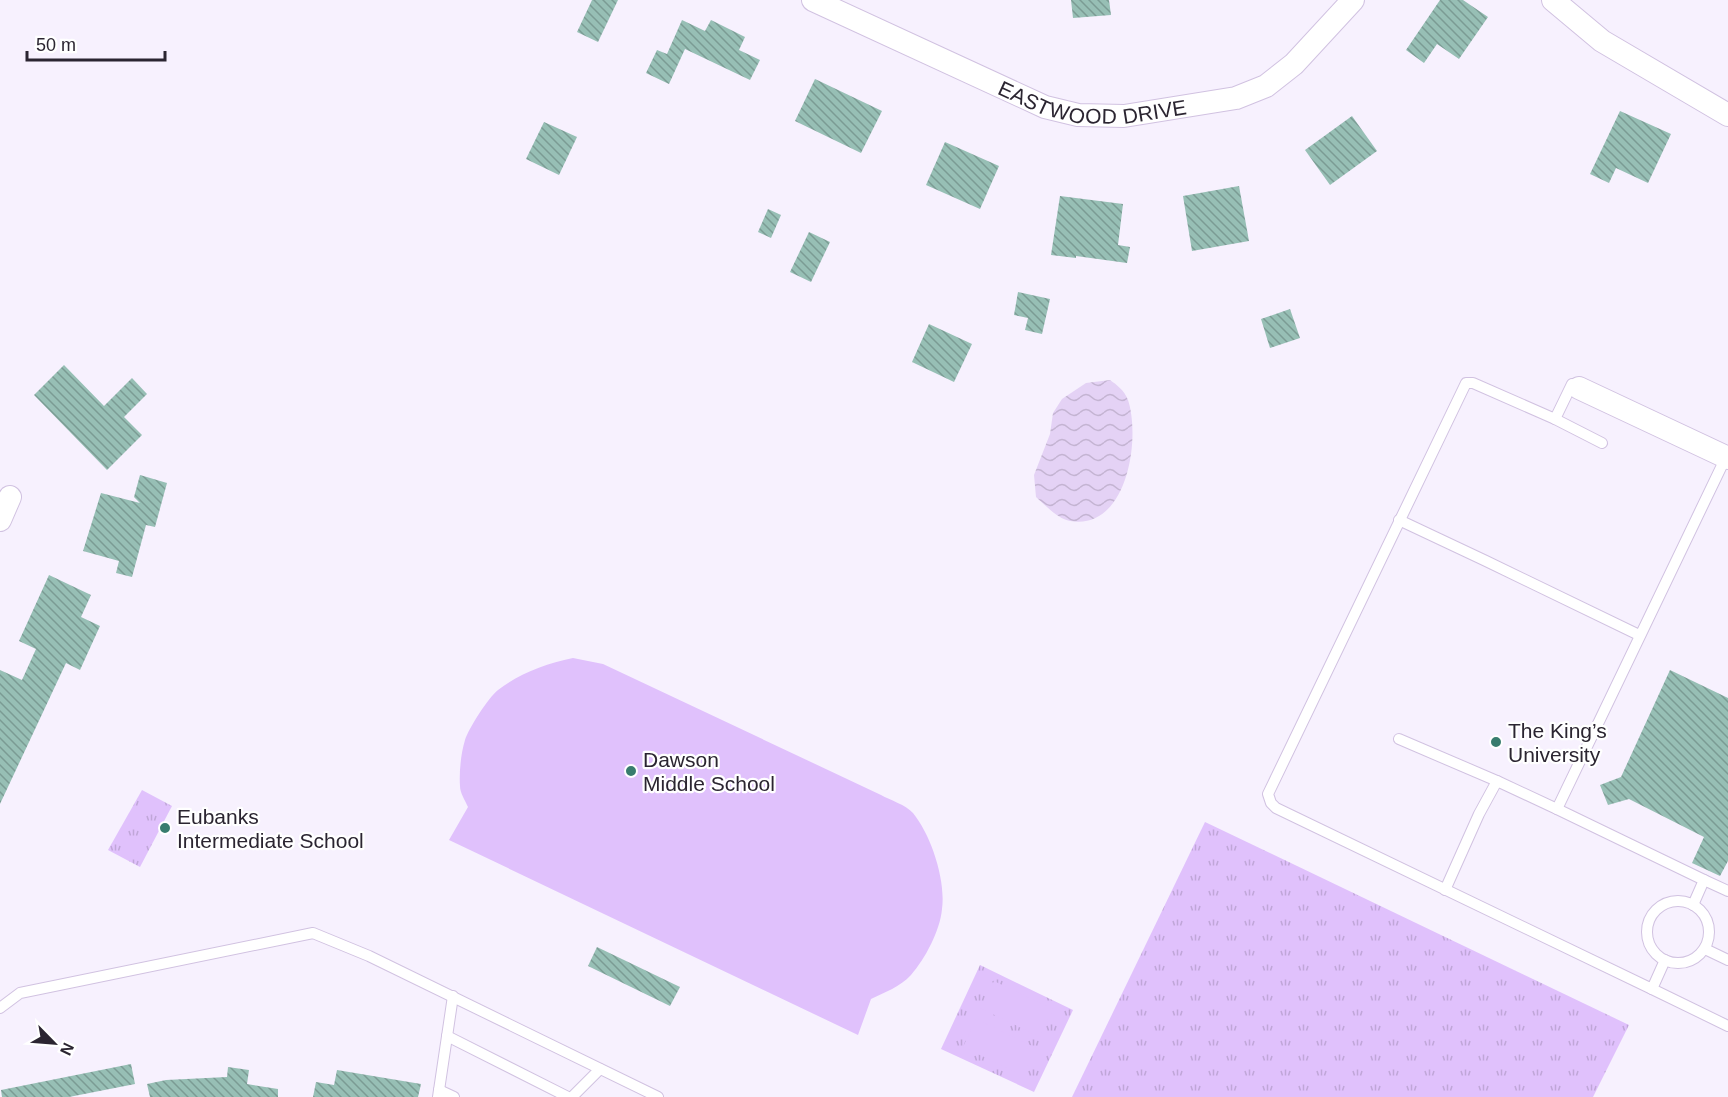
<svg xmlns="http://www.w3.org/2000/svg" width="1728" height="1097" font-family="Arial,sans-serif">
<defs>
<pattern id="grass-tufts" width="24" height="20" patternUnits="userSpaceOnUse" patternTransform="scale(1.5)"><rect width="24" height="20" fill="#e0c1fc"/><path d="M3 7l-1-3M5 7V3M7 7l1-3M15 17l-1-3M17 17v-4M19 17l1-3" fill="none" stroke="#c0a6d8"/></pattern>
<pattern id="water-waves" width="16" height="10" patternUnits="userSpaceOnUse" patternTransform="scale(1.5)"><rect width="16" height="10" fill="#e4d2f5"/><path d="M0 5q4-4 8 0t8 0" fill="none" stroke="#c4b4d2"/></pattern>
<pattern id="building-back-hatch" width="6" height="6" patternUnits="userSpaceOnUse" patternTransform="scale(1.5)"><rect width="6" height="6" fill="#97bfb5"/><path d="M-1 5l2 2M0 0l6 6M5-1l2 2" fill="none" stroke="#7b9b94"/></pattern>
</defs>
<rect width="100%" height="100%" fill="#f7f1fe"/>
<g fill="url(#grass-tufts)">
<path d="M 142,790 L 172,806 L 140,867 L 108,850 Z"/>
<path d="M 1205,822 L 1629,1025 L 1593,1097 L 1072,1097 Z"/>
<path d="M 980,965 L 1073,1010 L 1034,1092 L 941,1049 Z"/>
</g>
<g fill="#e0c1fc">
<path d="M 573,658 L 603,664 L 881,795 C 890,800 906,805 913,813 C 931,835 946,880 942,909 C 940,931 925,959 911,975 C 900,987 885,992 871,999 L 858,1035 L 449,840 L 468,807 C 465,800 460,793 460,786 C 459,772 461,753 465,740 C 469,728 488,698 498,690 C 520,673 545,664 573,658 Z"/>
<path d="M 994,981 L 1053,1009 L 1040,1037 L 980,1008 Z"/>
<path d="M 976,1019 L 1036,1048 L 1022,1075 L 963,1047 Z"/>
</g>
<path fill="url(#water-waves)" d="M 1110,380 C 1117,385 1124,390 1128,400 C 1141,439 1127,531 1070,521 C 1058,519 1045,505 1036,497 L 1034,475 L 1050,434 L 1053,413 L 1062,399 L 1086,383 Z"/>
<g fill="url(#building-back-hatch)">
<path d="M 592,0 L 618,0 L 598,42 L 577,32 Z"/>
<path d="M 1071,0 L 1109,0 L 1111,15 L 1073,18 Z"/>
<path d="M 1440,0 L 1463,0 L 1488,17 L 1459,59 L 1437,44 L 1424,63 L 1406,50 Z"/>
<path d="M 682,20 L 705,31 L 711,20 L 745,37 L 739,50 L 760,60 L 750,80 L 685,49 L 669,84 L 646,73 L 657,50 L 667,54 Z"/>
<path d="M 815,79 L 882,111 L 861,153 L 795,121 Z"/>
<path d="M 1620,111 L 1671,134 L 1648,183 L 1616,168 L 1609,183 L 1590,174 Z"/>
<path d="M 1352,116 L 1377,151 L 1330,185 L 1305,150 Z"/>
<path d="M 544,122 L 577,137 L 559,175 L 526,159 Z"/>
<path d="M 945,142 L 999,166 L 980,209 L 926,185 Z"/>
<path d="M 1239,186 L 1249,241 L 1192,251 L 1183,196 Z"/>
<path d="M 1060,196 L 1123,204 L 1118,245 L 1130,247 L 1127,263 L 1076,256 L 1076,258 L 1051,255 Z"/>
<path d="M 768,209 L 781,215 L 771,238 L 758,232 Z"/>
<path d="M 809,232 L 830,242 L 811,282 L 790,272 Z"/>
<path d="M 1018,292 L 1050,299 L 1042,334 L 1025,330 L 1028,318 L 1014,315 Z"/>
<path d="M 1290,309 L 1300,338 L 1270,348 L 1261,319 Z"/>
<path d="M 929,324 L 972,344 L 954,382 L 912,362 Z"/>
<path d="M 64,365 L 104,406 L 132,378 L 147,394 L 124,417 L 142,435 L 107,470 L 34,395 Z"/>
<path d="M 140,475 L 167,483 L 155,527 L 146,525 L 132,577 L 116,573 L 119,561 L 83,551 L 101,493 L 140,503 L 134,497 Z"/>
<path d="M 49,575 L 91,595 L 81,617 L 100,626 L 80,670 L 66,663 L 0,804 L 0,670 L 22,680 L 36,649 L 19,641 Z"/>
<path d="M 1670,670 L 1728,698 L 1728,861 L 1720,876 L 1692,863 L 1704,837 L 1629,799 L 1608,805 L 1600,785 L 1621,777 Z"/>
<path d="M 597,947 L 680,987 L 670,1006 L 588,966 Z"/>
<path d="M 131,1064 L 135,1084 L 69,1097 L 2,1097 L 1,1090 Z"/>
<path d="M 228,1067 L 249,1070 L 247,1084 L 278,1089 L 278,1097 L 150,1097 L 147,1084 L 166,1080 L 227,1077 Z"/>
<path d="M 337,1070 L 421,1084 L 418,1097 L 313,1097 L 316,1082 L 334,1085 Z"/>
</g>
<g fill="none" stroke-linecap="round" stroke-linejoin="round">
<defs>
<g id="lane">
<path d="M 1576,386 L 1572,384 L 1555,419 L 1473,383 L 1466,383 L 1268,794 L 1271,803 L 1276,808 L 1652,989 L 1665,960"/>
<path d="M 1555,419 L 1602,443"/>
<path d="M 1399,520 L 1486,561 L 1639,635"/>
<path d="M 1399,739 L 1497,781"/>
<path d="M 1704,880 L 1728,891"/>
<path d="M 1445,890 L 1479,814 L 1497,781 L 1557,809"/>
<circle cx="1678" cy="932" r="31"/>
<path d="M 1693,905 L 1704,880 L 1557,809 L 1726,457"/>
<path d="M 1705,949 L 1728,960"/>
<path d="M 1652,989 L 1728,1026"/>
<path d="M 0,1008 L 20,993 L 313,933 L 369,956 L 658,1097"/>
<path d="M 447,1036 L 568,1097"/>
<path d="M 439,1090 L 454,1097"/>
<path d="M 438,1097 L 453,996"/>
<path d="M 572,1097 L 600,1069"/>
</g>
<g id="street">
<path id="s1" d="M 813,0 L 1045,107 L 1078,115 L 1124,116 L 1236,98 L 1266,86 L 1294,64 L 1353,0"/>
<path d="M 1553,0 L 1602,41 L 1728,115"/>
<path d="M 1579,388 L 1728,458"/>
<path d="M 0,520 L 10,497"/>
</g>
</defs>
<use href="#lane" stroke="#d1c2e1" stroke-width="12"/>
<use href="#street" stroke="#d1c2e1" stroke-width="24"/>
<use href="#lane" stroke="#fff" stroke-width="10"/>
<use href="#street" stroke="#fff" stroke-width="22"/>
</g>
<g fill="#387c6e" stroke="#fff" stroke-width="2">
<circle cx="1496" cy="742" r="6"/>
<circle cx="631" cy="771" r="6"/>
<circle cx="165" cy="828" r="6"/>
</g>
<g text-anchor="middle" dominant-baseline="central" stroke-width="4.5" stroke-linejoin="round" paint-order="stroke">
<g font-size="21" fill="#2b2531" stroke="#fff">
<text stroke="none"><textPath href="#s1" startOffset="302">EASTWOOD DRIVE</textPath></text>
</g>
<g font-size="21" fill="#2b2531" stroke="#fff" text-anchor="start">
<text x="1508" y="730">The King’s<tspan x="1508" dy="24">University</tspan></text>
<text x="643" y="759">Dawson<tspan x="643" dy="24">Middle School</tspan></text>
<text x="177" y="816">Eubanks<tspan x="177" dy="24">Intermediate School</tspan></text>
</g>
</g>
<g transform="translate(54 1043) rotate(115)" stroke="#ffffff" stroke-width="4.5" paint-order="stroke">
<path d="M0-4.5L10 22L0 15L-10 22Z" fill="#2b2531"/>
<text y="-9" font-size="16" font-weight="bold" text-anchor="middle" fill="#2b2531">N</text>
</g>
<path d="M27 51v9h138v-9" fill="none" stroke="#2b2531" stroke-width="3"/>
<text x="36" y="51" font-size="18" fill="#2b2531" stroke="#ffffff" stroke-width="4.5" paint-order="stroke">50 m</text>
</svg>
